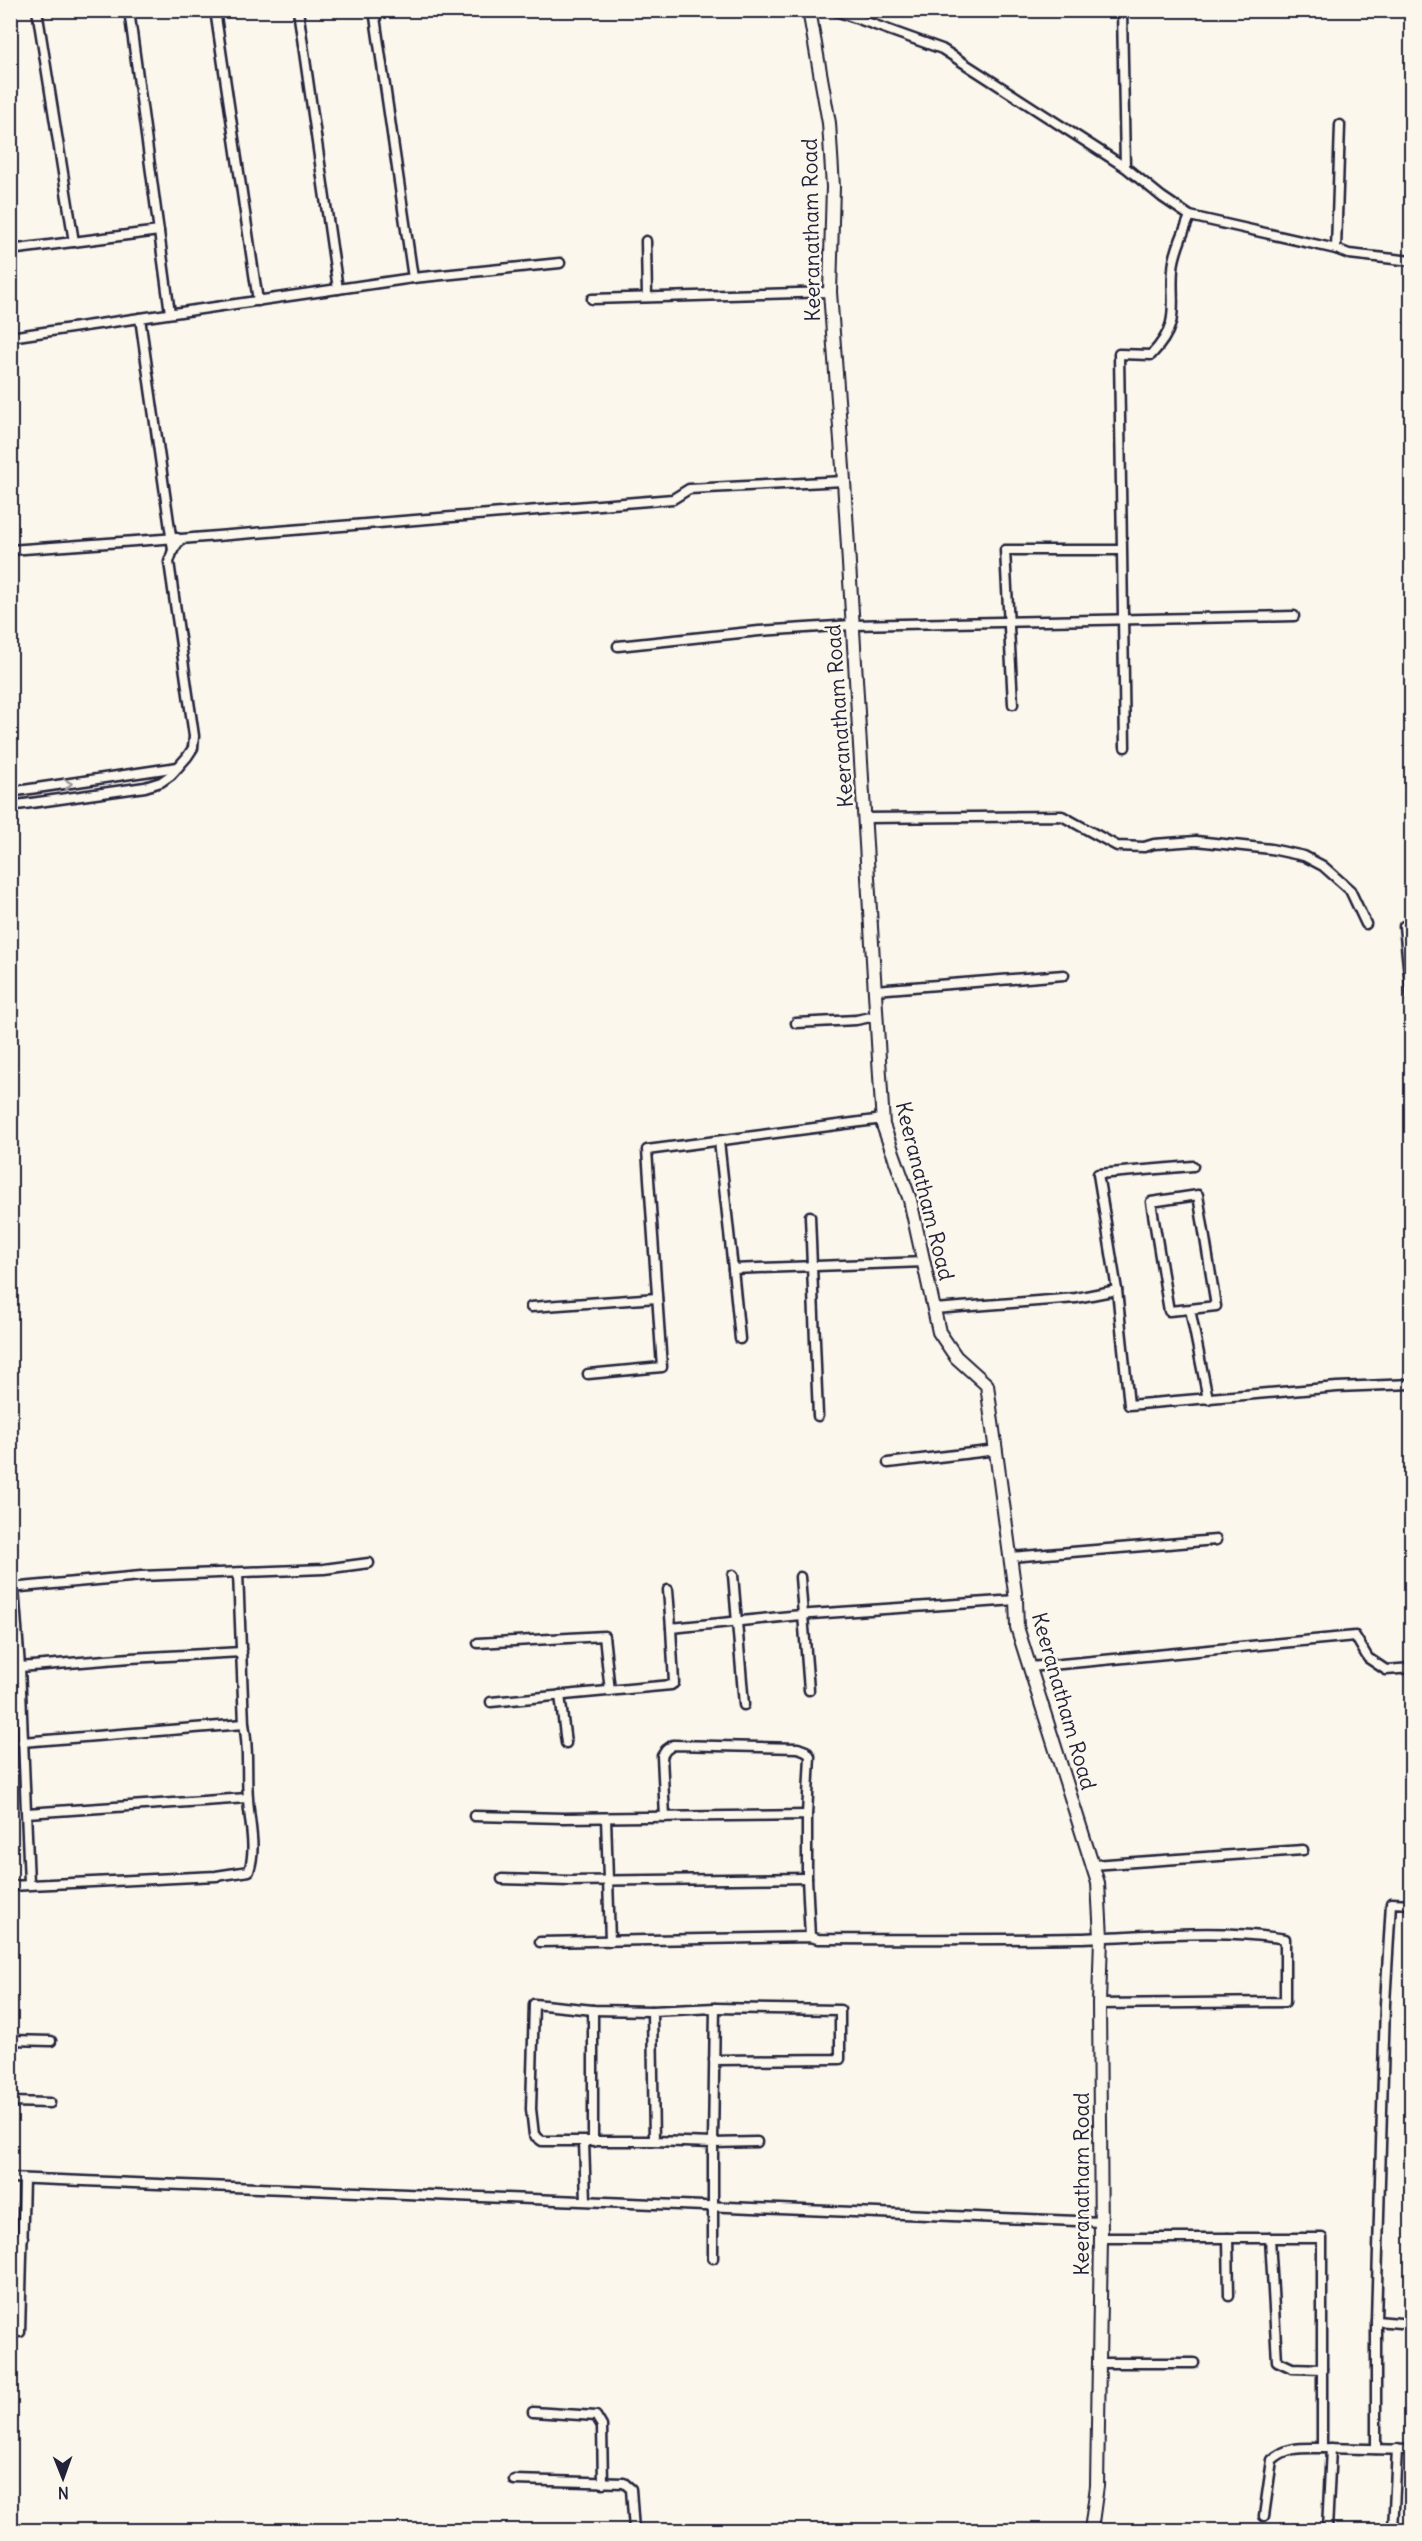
<svg xmlns="http://www.w3.org/2000/svg" width="1422" height="2541" font-family="Delius,sans-serif">
<rect width="100%" height="100%" fill="#fbf7ec"/>
<filter id="ink" filterUnits="userSpaceOnUse"><feTurbulence type="fractalNoise" baseFrequency=".0167" numOctaves="2"/><feDisplacementMap in="SourceGraphic" scale="12" xChannelSelector="R" yChannelSelector="G"/><feConvolveMatrix kernelMatrix="1 2 1 2 8 2 1 2 1" color-interpolation-filters="sRGB"/></filter>
<g filter="url(#ink)">
<g fill="none" stroke-linecap="round" stroke-linejoin="round">
<defs>
<g id="street">
<path d="M 37,10 L 74,242"/>
<path d="M 129,10 L 170,313"/>
<path d="M 215,10 L 258,301"/>
<path d="M 298,10 L 338,289"/>
<path d="M 833,10 L 942,49 L 1125,167 L 1162,197 L 1190,216 L 1336,249 L 1349,254 L 1412,261"/>
<path d="M 1122,10 L 1125,167"/>
<path d="M 646,241 L 647,297"/>
<path d="M 1336,249 L 1340,125"/>
<path d="M 10,250 L 159,231"/>
<path d="M 413,278 L 560,263"/>
<path d="M 592,299 L 830,292"/>
<path d="M 140,318 L 173,550"/>
<path d="M 10,337 L 413,278 L 374,10"/>
<path d="M 10,550 L 177,538"/>
<path d="M 618,646 L 759,631 L 852,625 L 1294,616"/>
<path d="M 1013,704 L 1005,550 L 1121,550"/>
<path d="M 1125,747 L 1119,354 L 1151,355 C 1182,323 1170,306 1173,269 C 1174,252 1184,232 1190,216"/>
<path d="M 10,792 L 178,767"/>
<path d="M 10,806 L 145,787 L 161,782 L 171,775 L 187,757 L 193,748 L 194,736 L 169,562 L 173,550 L 181,539 L 673,499 L 689,489 L 844,481"/>
<path d="M 865,818 L 1062,816 L 1117,846 L 1144,847 L 1154,844 L 1196,841 L 1271,849 L 1304,856 L 1323,866 L 1350,890 L 1366,924"/>
<path d="M 1412,925 L 1404,926 L 1412,1004"/>
<path d="M 875,990 L 1064,975"/>
<path d="M 796,1023 L 856,1020 L 876,1016"/>
<path d="M 719,1141 L 733,1269 L 925,1262"/>
<path d="M 1193,1166 L 1098,1174 L 1117,1290 L 1129,1405 L 1337,1387 L 1412,1384"/>
<path d="M 810,1216 L 818,1416"/>
<path d="M 733,1269 L 740,1339"/>
<path d="M 531,1307 L 657,1298"/>
<path d="M 934,1309 L 1076,1298 L 1117,1290"/>
<path d="M 1190,1309 L 1169,1311 L 1151,1202 L 1198,1195 L 1216,1306 L 1190,1309 L 1208,1399"/>
<path d="M 588,1374 L 662,1367 L 647,1150 L 883,1119"/>
<path d="M 888,1463 L 997,1450"/>
<path d="M 1011,1557 L 1216,1540"/>
<path d="M 733,1575 L 744,1705"/>
<path d="M 800,1577 L 809,1690"/>
<path d="M 10,1588 L 141,1576 L 324,1569 L 369,1563"/>
<path d="M 14,1588 L 20,1667 L 29,1883"/>
<path d="M 668,1590 L 671,1628"/>
<path d="M 478,1643 L 604,1636 L 610,1691"/>
<path d="M 20,1667 L 130,1658 L 242,1652"/>
<path d="M 1030,1667 L 1355,1636 L 1368,1658 L 1386,1670 L 1412,1668"/>
<path d="M 560,1695 L 566,1743"/>
<path d="M 491,1702 L 671,1685 L 674,1683 L 671,1628 L 811,1614 L 1016,1600"/>
<path d="M 22,1742 L 244,1724"/>
<path d="M 27,1813 L 247,1798"/>
<path d="M 474,1816 L 563,1818 L 807,1815 L 807,1878 L 810,1937"/>
<path d="M 665,1817 L 662,1756 L 666,1750 L 673,1745 L 798,1748 L 806,1751 L 810,1756 L 807,1815"/>
<path d="M 606,1818 L 610,1941"/>
<path d="M 1093,1865 L 1303,1850"/>
<path d="M 502,1879 L 569,1881 L 807,1878"/>
<path d="M 10,1886 L 216,1876 L 249,1871 C 257,1847 249,1823 248,1798 C 246,1773 249,1749 244,1724 L 238,1573"/>
<path d="M 540,1942 L 810,1937 L 818,1939 C 905,1939 992,1940 1079,1938 C 1147,1936 1218,1928 1285,1939 L 1285,2002 L 1099,2004"/>
<path d="M 593,2010 L 593,2142"/>
<path d="M 652,2011 L 593,2010 L 534,2004 L 531,2109 L 534,2135 L 542,2141 L 654,2141"/>
<path d="M 10,2040 L 51,2041"/>
<path d="M 714,2060 L 840,2059 L 840,2010 L 715,2008"/>
<path d="M 10,2102 L 50,2103"/>
<path d="M 584,2142 L 586,2200"/>
<path d="M 10,2178 L 1101,2222"/>
<path d="M 10,2238 L 23,2238"/>
<path d="M 1101,2238 L 1322,2238 L 1322,2448 L 1412,2450"/>
<path d="M 1228,2238 L 1229,2296"/>
<path d="M 1270,2238 L 1277,2361 L 1292,2368 L 1322,2369"/>
<path d="M 713,2258 L 713,2143 L 654,2141 L 652,2011 L 715,2008 L 713,2143 L 757,2142"/>
<path d="M 1376,2321 L 1412,2324"/>
<path d="M 20,2332 L 24,2179"/>
<path d="M 1099,2363 L 1194,2363"/>
<path d="M 533,2412 L 596,2416 L 602,2426 L 603,2483"/>
<path d="M 1376,2449 L 1376,2321 L 1385,2004 L 1391,1903 L 1412,1904"/>
<path d="M 514,2480 L 624,2483 L 631,2489 L 634,2530"/>
<path d="M 1264,2516 L 1272,2460 C 1287,2446 1303,2448 1322,2448"/>
<path d="M 1327,2530 L 1331,2448"/>
<path d="M 1393,2530 L 1397,2449"/>
</g>
<path id="secondary" d="M 809,10 L 829,123 L 833,187 L 830,292 L 844,481 L 883,1125 L 910,1200 L 939,1332 L 956,1357 L 987,1385 L 1016,1600 L 1017,1627 L 1098,1883 L 1101,1937 L 1099,2004 L 1101,2238 L 1097,2486 L 1091,2530"/>
</defs>
<use href="#street" stroke="#22223b" stroke-width="13"/>
<use href="#secondary" stroke="#22223b" stroke-width="16"/>
<use href="#street" stroke="#fbf7ec" stroke-width="8"/>
<use href="#secondary" stroke="#fbf7ec" stroke-width="12"/>
</g>
<defs><path id="oneway-chevron" d="M-2-3.5L2.5 0L-2 3.5" fill="none" stroke-width="1.6" stroke-linecap="round" stroke-linejoin="round" transform="scale(1.5)"/></defs>
<use stroke="#99979c" href="#oneway-chevron" transform="translate(68 784) rotate(-8)"/>
</g>
<g text-anchor="middle" dominant-baseline="central" stroke-width="5" stroke-linejoin="round" paint-order="stroke">
<g font-size="21" fill="#22223b" stroke="#fbf7ec">
<text transform="translate(811 230) rotate(-91)">Keeranatham Road</text>
<text transform="translate(839 716) rotate(-94)">Keeranatham Road</text>
<text transform="translate(925 1191) rotate(76)">Keeranatham Road</text>
<text transform="translate(1064 1701) rotate(74)">Keeranatham Road</text>
<text transform="translate(1081 2184) rotate(-90)">Keeranatham Road</text>
</g>
</g>
<rect width="1422" height="2541" fill="none" stroke="#fbf7ec" stroke-width="36"/>
<rect x="18" y="18" width="1386" height="2505" fill="none" stroke="#22223b" stroke-width="2" filter="url(#ink)"/>
<g transform="translate(63 2478) rotate(179)" stroke="#fbf7ec" stroke-width="4.5" paint-order="stroke">
<path d="M0-4.5L10 22L0 15L-10 22Z" fill="#22223b"/>
<text y="-9" font-size="16" font-weight="bold" text-anchor="middle" fill="#22223b">N</text>
</g>
</svg>
